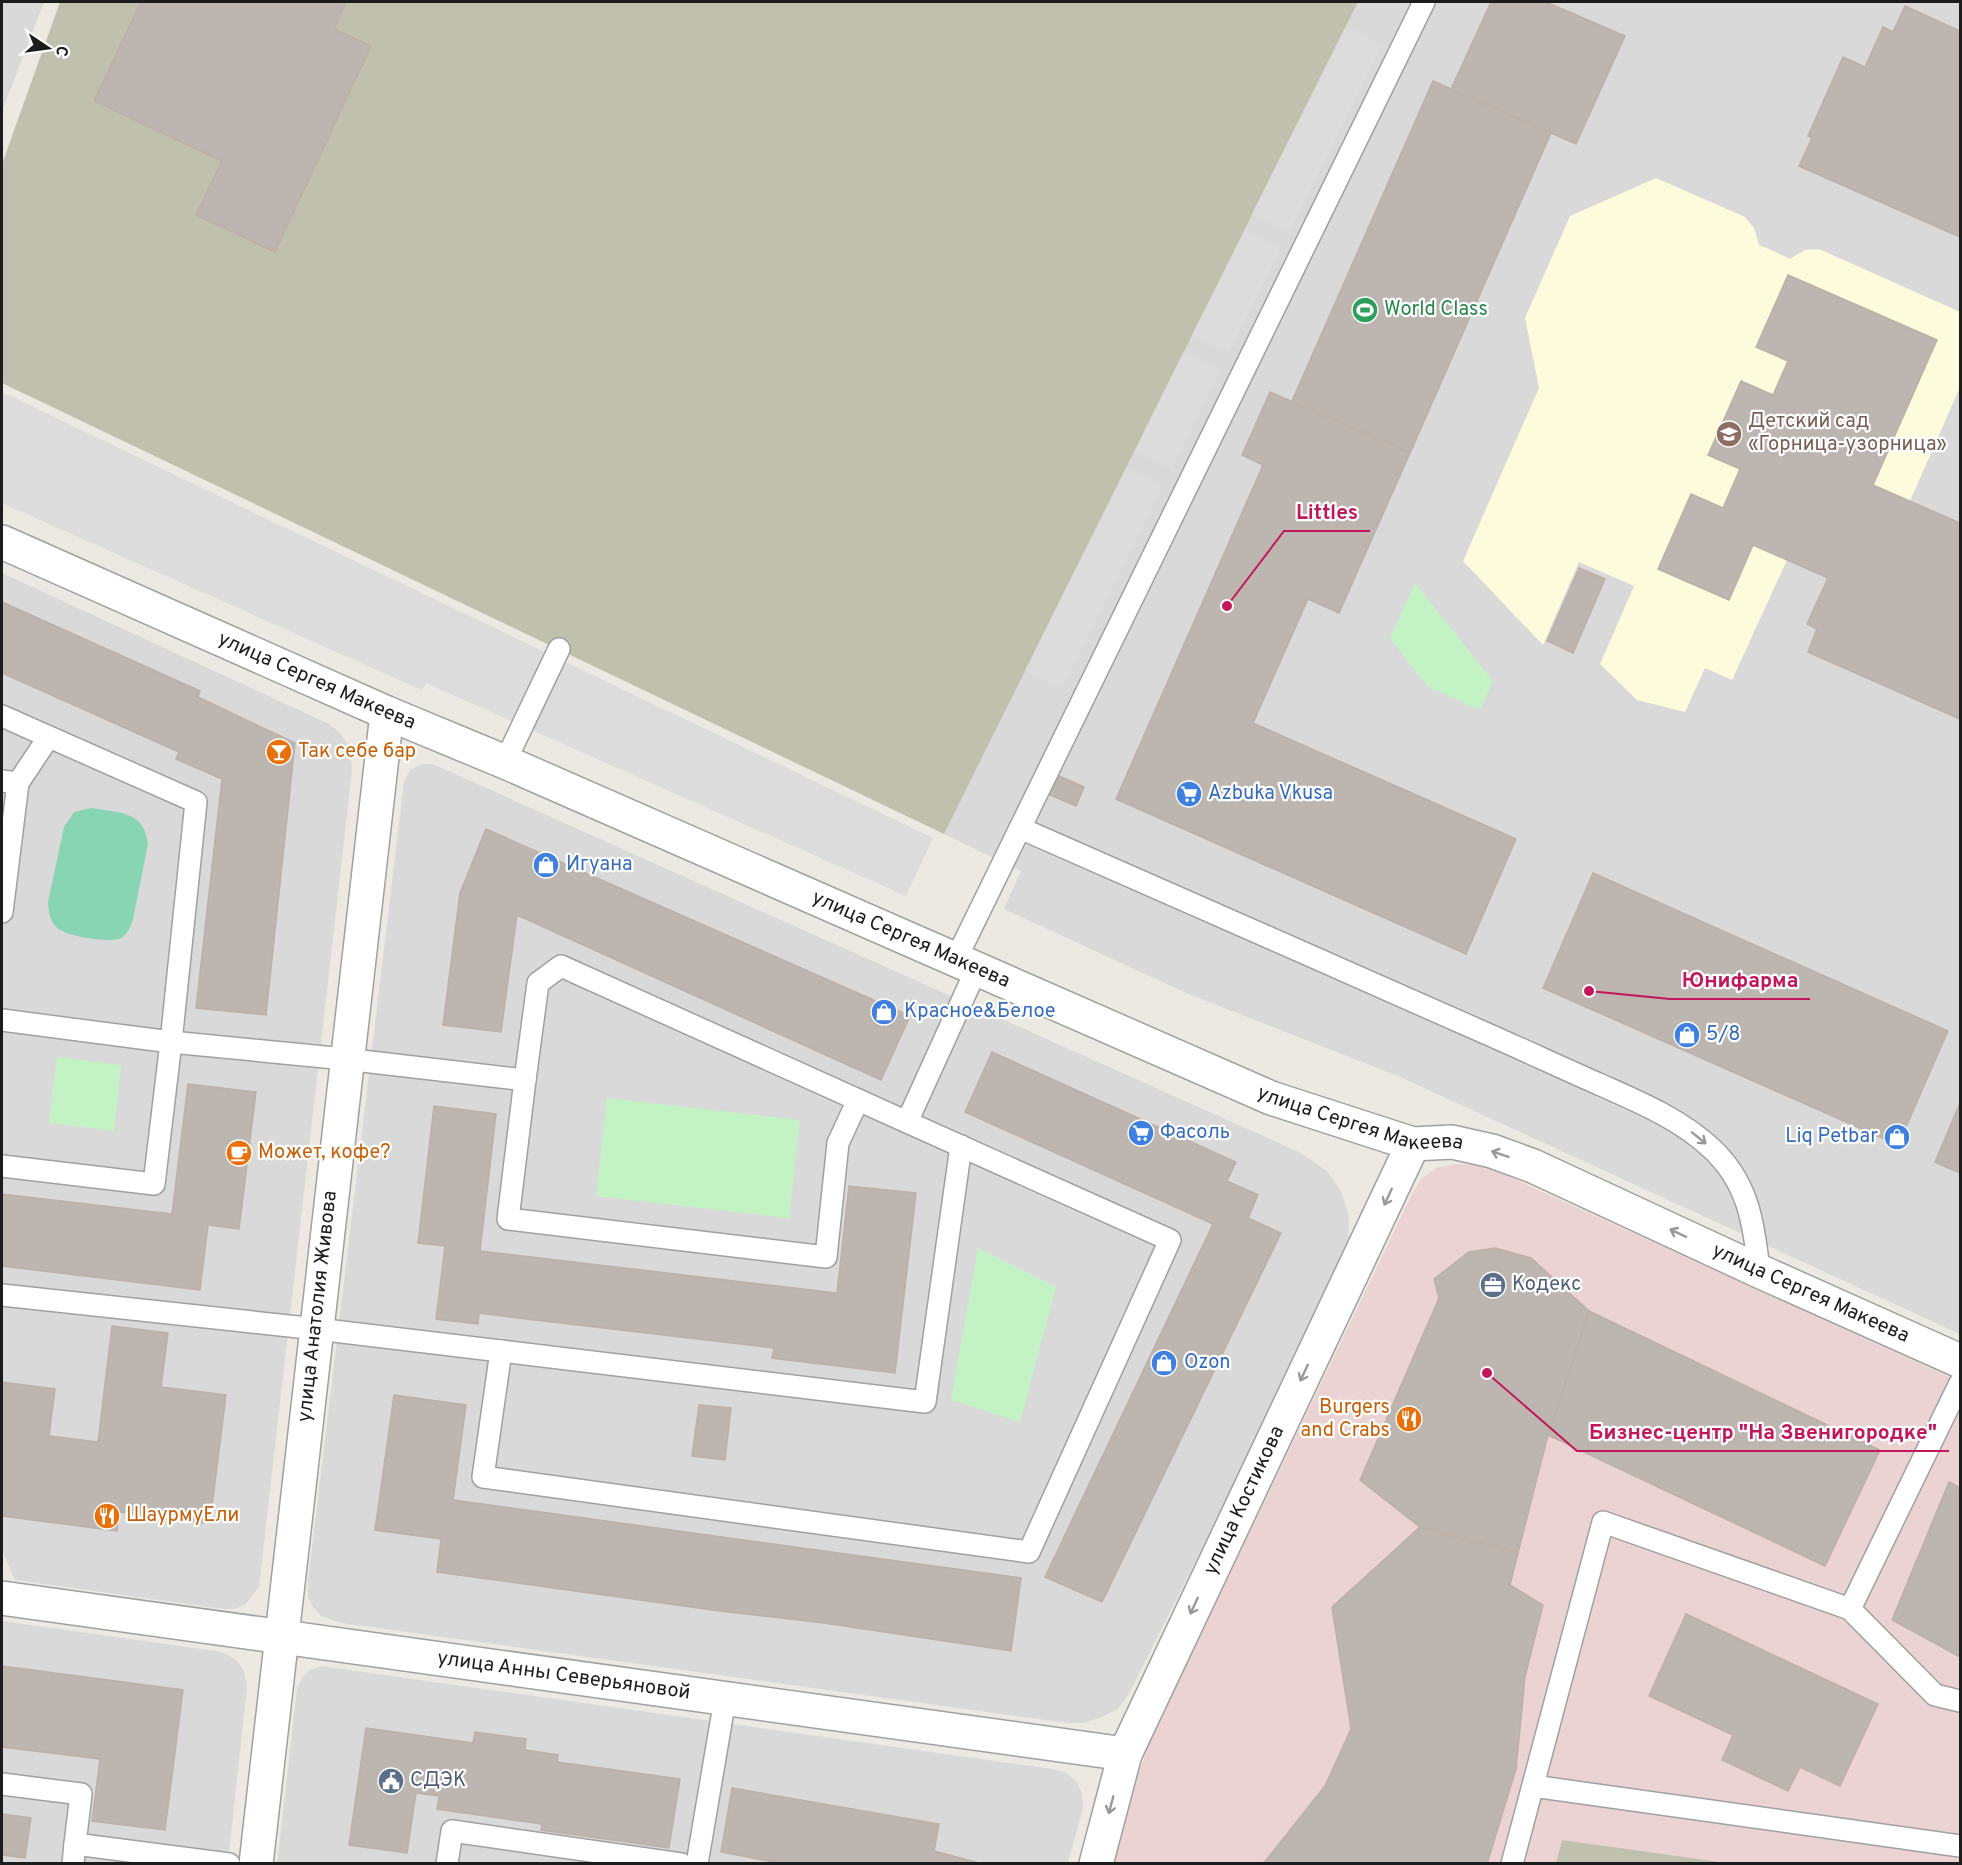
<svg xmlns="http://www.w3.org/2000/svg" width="1962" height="1865" font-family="Overpass,sans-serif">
<rect width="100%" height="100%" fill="#ece9e3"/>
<g fill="#dad9d9">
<path d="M 2,2 L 44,2 L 2,111 Z"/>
<path d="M 1358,2 L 1960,2 L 1960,1334 L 1398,1076 L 1186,993 L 1004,909 L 1021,871 L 944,834 Z"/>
<path d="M 2,573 L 329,724 L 340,733 L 347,743 L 351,756 L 352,771 L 259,1587 L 246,1604 L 234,1609 L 223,1609 L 15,1580 L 2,1550 Z"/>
<path d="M 422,764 L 432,764 L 444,769 L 1301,1153 L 1327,1171 L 1341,1191 L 1349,1216 L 1348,1244 L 1343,1267 L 1130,1692 L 1118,1709 L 1102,1717 L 1083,1723 L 1067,1723 L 341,1623 L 321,1616 L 313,1607 L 308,1597 L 308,1581 L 404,782 L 410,770 Z"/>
<path d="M 2,1621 L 216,1651 L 228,1655 L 237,1661 L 244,1671 L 247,1687 L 228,1863 L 2,1864 Z"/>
<path d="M 321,1666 L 1052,1769 L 1066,1773 L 1076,1781 L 1082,1793 L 1083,1808 L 1068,1863 L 277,1864 L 297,1689 L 302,1677 L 310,1670 Z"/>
</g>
<path fill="#ecd3d3" d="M 1456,1164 L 1477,1165 L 1501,1173 L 1960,1382 L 1960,1863 L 1727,1864 L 1562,1840 L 1556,1863 L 1110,1864 L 1117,1834 L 1151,1738 L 1412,1194 L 1421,1179 L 1436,1168 Z"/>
<path fill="#fcfbdc" d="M 1656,178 L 1745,217 L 1754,228 L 1759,245 L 1771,250 L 1790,259 L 1805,250 L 1819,249 L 1960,312 L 1960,387 L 1910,501 L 1864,481 L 1839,504 L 1809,570 L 1787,560 L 1732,680 L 1705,668 L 1685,712 L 1637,700 L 1600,664 L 1634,586 L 1579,562 L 1543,645 L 1463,561 L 1539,388 L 1525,318 L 1570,216 Z"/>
<g fill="#c0c0af">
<path d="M 60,2 L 1358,2 L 944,834 L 2,383 L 2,164 Z"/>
<path d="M 1562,1840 L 1727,1863 L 1556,1863 Z"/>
</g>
<g fill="#c3f3c5">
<path d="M 1415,583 L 1493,681 L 1480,710 L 1427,686 L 1390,638 Z"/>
<path d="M 57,1057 L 121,1065 L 114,1131 L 49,1123 Z"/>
<path d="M 607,1098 L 800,1120 L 789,1218 L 596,1196 Z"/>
<path d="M 978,1248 L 1056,1287 L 1020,1422 L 951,1400 Z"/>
</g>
<path fill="#87d5b5" d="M 91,808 C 119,813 144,810 148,844 L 133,919 C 131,926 128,934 121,938 C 110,944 66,936 57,928 C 50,921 49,913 48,902 L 64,827 L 74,812 Z"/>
<g fill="#dcdcdc">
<path d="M 1346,26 L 1382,45 L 1289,233 L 1252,214 Z"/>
<path d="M 1245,230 L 1281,248 L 1229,353 L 1192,335 Z"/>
<path d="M 1184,351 L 1221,369 L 1172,469 L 1135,450 Z"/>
<path d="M 2,392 L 933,838 L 906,896 L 426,683 L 422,690 L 2,503 Z"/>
<path d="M 1126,468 L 1163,486 L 1062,689 L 1025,671 Z"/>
</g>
<g fill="#bcb5b0" stroke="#bdb0a6" stroke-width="1.5">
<path d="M 141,2 L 346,2 L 334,29 L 371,46 L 275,252 L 196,215 L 222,161 L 94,101 Z"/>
<path d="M 1491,2 L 1546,2 L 1625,36 L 1576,144 L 1451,89 Z"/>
<path d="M 1905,6 L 1960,31 L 1960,237 L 1799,166 L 1812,138 L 1808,136 L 1843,57 L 1865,67 L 1883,27 L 1893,32 Z"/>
<path d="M 1433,81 L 1551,133 L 1410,453 L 1292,401 Z"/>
<path d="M 1788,275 L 1937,340 L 1873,485 L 1960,523 L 1960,719 L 1808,652 L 1817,629 L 1807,624 L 1828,578 L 1753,545 L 1729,600 L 1658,569 L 1691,494 L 1723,508 L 1740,469 L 1708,455 L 1741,381 L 1773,395 L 1788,361 L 1756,347 Z"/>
<path d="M 1270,392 L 1410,453 L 1339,613 L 1308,599 L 1253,723 L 1516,839 L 1466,954 L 1116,799 L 1263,465 L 1242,455 Z"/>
<path d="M 1579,568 L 1605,579 L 1573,653 L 1547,641 Z"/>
<path d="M 2,602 L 200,691 L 198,697 L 295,743 L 266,1015 L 196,1008 L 222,779 L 176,759 L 179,752 L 2,673 Z"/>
<path d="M 1057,775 L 1084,787 L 1076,806 L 1048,794 Z"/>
<path d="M 486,829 L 910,1016 L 881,1080 L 517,915 L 501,1032 L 443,1025 L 460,893 Z"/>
<path d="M 1593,873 L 1948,1031 L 1898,1145 L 1543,988 Z"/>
<path d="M 992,1052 L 1236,1162 L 1227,1181 L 1258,1195 L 1248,1218 L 1281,1233 L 1102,1602 L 1045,1577 L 1213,1224 L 965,1112 Z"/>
<path d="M 188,1084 L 256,1092 L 239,1229 L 208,1225 L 200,1290 L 2,1266 L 2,1194 L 172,1214 Z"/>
<path d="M 1960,1103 L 1960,1173 L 1935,1162 Z"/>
<path d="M 434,1106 L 496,1114 L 480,1251 L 837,1293 L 849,1186 L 916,1193 L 895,1373 L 772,1358 L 774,1348 L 518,1318 L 479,1313 L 478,1324 L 436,1319 L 445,1246 L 418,1243 Z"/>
<path d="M 1495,1248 L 1531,1258 L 1589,1311 L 1548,1435 L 1518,1553 L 1420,1527 L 1360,1480 L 1439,1298 L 1434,1279 L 1469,1252 Z"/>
<path d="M 1589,1311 L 1880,1450 L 1825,1566 L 1548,1435 Z"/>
<path d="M 112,1326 L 168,1333 L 161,1387 L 226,1395 L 212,1506 L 205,1505 L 203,1523 L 119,1512 L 117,1531 L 2,1516 L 2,1382 L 55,1389 L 49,1436 L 98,1442 Z"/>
<path d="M 394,1395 L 466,1405 L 453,1500 L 1021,1578 L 1011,1651 L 824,1623 L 720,1611 L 437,1572 L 441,1539 L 375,1530 Z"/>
<path d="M 699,1405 L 731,1408 L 725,1460 L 692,1456 Z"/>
<path d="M 1949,1482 L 1960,1488 L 1960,1657 L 1892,1620 Z"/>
<path d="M 1420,1527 L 1518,1553 L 1510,1585 L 1543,1605 L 1525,1677 L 1516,1769 L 1487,1864 L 1263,1864 L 1325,1786 L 1351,1729 L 1332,1607 Z"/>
<path d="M 1686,1614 L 1878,1704 L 1840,1786 L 1800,1767 L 1788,1791 L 1722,1760 L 1733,1735 L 1649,1696 Z"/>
<path d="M 2,1666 L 183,1690 L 165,1830 L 92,1821 L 100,1759 L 2,1747 Z"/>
<path d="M 366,1728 L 473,1743 L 475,1732 L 526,1739 L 525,1750 L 558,1755 L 557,1762 L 680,1779 L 669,1848 L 541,1830 L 542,1824 L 437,1809 L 439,1796 L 416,1793 L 407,1853 L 349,1845 Z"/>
<path d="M 732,1788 L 939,1824 L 934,1851 L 983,1864 L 784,1864 L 721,1852 Z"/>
<path d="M 2,1814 L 31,1818 L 25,1858 L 2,1855 Z"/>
</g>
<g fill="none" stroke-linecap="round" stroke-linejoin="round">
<defs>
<g id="service">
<path d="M 2,716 L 196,802 L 171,1042 L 154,1184 L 2,1166"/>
<path d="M 505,762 L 559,649"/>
<path d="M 2,781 L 18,783 L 2,912"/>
<path d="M 18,783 L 48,738"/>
<path d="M 1020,828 C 1175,895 1330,965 1485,1033 C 1524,1050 1562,1068 1601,1085 C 1639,1102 1680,1119 1711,1148 C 1748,1182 1754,1223 1759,1271"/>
<path d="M 956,959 L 1424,2"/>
<path d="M 2,1020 L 171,1042 L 345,1059 L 525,1080 L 508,1219 L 826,1257 L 838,1143 L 858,1100"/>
<path d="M 525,1080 L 538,983 L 561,966 L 907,1122 L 977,968"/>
<path d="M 2,1295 L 317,1329 L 925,1402 L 961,1146"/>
<path d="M 501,1351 L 483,1477 L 1029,1552 L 1170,1240 L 907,1122"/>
<path d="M 1850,1609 L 1935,1695 L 1960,1701"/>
<path d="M 2,1784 L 81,1794 L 75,1844 L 229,1864"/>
<path d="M 1533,1786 L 1960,1846"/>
<path d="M 73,1864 L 75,1844"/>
<path d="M 447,1864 L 452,1831 L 681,1864"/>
<path d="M 697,1864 L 725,1699"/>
<path d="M 1512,1864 L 1603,1522 L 1850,1609 L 1960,1383"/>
</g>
<g id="minor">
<path id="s1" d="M 2,1598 L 1125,1754"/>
<path id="s2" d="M 256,1864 C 299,1480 340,1096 387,713"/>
<path id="s3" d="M 1096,1864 L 1125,1754 L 1413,1144"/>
</g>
<g id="tertiary">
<path id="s4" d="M 2,542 L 387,713 L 505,762 L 1271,1098 L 1413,1144 L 1452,1142 L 1492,1151 L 1533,1166 L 1759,1271 L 1960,1361"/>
</g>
</defs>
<use href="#service" stroke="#a0a0a0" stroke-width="24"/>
<use href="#minor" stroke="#a0a0a0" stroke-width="36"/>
<use href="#tertiary" stroke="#a0a0a0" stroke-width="36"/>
<use href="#service" stroke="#fff" stroke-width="21"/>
<use href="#minor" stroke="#fff" stroke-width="33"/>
<use href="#tertiary" stroke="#fff" stroke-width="33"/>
</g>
<defs><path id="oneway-shaft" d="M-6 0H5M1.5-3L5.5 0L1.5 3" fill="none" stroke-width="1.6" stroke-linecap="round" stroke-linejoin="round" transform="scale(1.5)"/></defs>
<g stroke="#999">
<use href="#oneway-shaft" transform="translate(1699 1138) rotate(39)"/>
<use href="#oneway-shaft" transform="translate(1500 1154) rotate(-161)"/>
<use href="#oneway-shaft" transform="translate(1388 1197) rotate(115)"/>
<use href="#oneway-shaft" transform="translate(1678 1233) rotate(-155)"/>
<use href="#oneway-shaft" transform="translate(1304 1373) rotate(115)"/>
<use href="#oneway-shaft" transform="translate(1194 1606) rotate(115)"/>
<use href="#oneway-shaft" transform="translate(1111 1805) rotate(105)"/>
</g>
<defs>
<symbol id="stadium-disc" viewBox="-11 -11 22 22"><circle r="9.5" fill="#2e9e5b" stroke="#fff"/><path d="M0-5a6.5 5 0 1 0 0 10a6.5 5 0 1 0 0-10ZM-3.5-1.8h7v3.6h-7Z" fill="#fff"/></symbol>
<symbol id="school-disc" viewBox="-11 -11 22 22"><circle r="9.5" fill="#8d6e63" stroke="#fff"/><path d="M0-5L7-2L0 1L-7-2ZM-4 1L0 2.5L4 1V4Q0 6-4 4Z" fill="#fff"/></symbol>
<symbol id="bar-disc" viewBox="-11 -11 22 22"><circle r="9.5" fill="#e8710a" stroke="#fff"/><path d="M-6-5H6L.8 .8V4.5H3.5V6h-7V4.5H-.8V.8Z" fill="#fff"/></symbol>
<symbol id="supermarket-disc" viewBox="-11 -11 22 22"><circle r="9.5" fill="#3f7fe0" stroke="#fff"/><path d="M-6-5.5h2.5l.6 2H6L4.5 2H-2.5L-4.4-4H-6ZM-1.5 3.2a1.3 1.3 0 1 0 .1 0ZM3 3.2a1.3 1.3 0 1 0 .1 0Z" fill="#fff"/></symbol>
<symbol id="shop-disc" viewBox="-11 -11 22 22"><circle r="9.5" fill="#3f7fe0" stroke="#fff"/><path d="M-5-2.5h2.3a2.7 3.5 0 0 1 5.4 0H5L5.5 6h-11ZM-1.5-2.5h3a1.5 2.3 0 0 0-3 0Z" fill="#fff"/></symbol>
<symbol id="cafe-disc" viewBox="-11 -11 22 22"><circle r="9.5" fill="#e8710a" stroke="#fff"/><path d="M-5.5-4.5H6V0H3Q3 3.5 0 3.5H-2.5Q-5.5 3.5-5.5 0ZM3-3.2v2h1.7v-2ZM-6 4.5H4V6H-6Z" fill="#fff"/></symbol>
<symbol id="office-disc" viewBox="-11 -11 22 22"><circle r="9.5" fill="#5c6f8a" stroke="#fff"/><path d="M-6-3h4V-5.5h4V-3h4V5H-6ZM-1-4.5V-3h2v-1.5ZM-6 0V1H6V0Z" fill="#fff"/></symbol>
<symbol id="restaurant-disc" viewBox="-11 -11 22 22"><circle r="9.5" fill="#e8710a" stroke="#fff"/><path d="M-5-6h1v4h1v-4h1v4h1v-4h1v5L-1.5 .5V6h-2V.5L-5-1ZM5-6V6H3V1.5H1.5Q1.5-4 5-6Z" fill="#fff"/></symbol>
<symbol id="civic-disc" viewBox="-11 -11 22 22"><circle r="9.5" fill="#5c6f8a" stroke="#fff"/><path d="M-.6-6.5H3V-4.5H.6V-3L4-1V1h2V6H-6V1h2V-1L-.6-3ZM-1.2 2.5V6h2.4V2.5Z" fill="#fff"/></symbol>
</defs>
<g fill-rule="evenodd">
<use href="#stadium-disc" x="1350" y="295" width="30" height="30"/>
<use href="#school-disc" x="1714" y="419" width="30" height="30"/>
<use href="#bar-disc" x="264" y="737" width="30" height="30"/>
<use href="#supermarket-disc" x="1174" y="779" width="30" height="30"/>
<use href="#shop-disc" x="531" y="850" width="30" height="30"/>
<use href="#shop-disc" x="869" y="997" width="30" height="30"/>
<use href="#shop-disc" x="1672" y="1020" width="30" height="30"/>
<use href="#supermarket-disc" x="1126" y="1118" width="30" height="30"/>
<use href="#shop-disc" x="1882" y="1122" width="30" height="30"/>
<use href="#cafe-disc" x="224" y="1138" width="30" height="30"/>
<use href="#office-disc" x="1478" y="1270" width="30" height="30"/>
<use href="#shop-disc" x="1149" y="1348" width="30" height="30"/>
<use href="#restaurant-disc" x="1394" y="1404" width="30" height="30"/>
<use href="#restaurant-disc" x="92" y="1501" width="30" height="30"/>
<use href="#civic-disc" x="376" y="1766" width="30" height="30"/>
</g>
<g text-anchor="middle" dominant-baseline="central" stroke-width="4.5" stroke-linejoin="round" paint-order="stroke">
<g font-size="20" fill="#27864d" stroke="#fff" text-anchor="start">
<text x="1384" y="310">World Class</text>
</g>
<g font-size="20" fill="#785e54" stroke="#fff" text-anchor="start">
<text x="1748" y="422">Детский сад<tspan x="1748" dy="23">«Горница-узорница»</tspan></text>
</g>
<g font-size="20" fill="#1c1c1c" stroke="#fff">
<text stroke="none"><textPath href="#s4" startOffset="344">улица Сергея Макеева</textPath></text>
<text stroke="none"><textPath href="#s4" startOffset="992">улица Сергея Макеева</textPath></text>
<text stroke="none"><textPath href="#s4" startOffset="1478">улица Сергея Макеева</textPath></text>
<text stroke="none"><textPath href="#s4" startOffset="1964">улица Сергея Макеева</textPath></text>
<text stroke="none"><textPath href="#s2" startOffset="561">улица Анатолия Живова</textPath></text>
<text stroke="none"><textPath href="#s3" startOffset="394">улица Костикова</textPath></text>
<text stroke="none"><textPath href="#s1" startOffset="567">улица Анны Северьяновой</textPath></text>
</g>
<g font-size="20" fill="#c56008" stroke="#fff" text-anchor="start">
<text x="298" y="752">Так себе бар</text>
<text x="258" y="1153">Может, кофе?</text>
<text x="1390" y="1408" text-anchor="end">Burgers<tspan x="1390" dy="23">and Crabs</tspan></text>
<text x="126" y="1516">ШаурмуЕли</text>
</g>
<g font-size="20" fill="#366cbe" stroke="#fff" text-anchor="start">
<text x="1208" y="794">Azbuka Vkusa</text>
<text x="566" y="865">Игуана</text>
<text x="904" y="1012">Красное&amp;Белое</text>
<text x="1706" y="1035">5/8</text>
<text x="1160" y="1133">Фасоль</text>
<text x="1878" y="1137" text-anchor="end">Liq Petbar</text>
<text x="1184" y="1363">Ozon</text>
</g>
<g font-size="20" fill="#4e5e75" stroke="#fff" text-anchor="start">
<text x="1512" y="1285">Кодекс</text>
<text x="410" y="1781">СДЭК</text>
</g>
</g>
<path fill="none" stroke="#c2185b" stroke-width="2" d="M1227 606L1284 531H1370M1589 991L1670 999H1810M1487 1373L1577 1451H1949"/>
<g fill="#c2185b" stroke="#fff" stroke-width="2">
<circle cx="1227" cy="606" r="6"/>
<circle cx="1589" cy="991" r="6"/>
<circle cx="1487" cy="1373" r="6"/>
</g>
<g font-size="21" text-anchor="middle" font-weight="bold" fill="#c2185b" stroke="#fff" stroke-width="4.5" stroke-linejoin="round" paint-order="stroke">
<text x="1327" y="519">Littles</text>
<text x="1740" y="987">Юнифарма</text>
<text x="1763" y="1439">Бизнес-центр "На Звенигородке"</text>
</g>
<rect width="1962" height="1865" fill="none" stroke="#1c1c1c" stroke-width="6"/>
<g transform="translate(48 48) rotate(103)" stroke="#ffffff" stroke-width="4.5" paint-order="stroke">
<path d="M0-4.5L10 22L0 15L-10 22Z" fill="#1c1c1c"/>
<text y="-9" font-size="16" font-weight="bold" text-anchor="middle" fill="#1c1c1c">С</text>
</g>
</svg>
